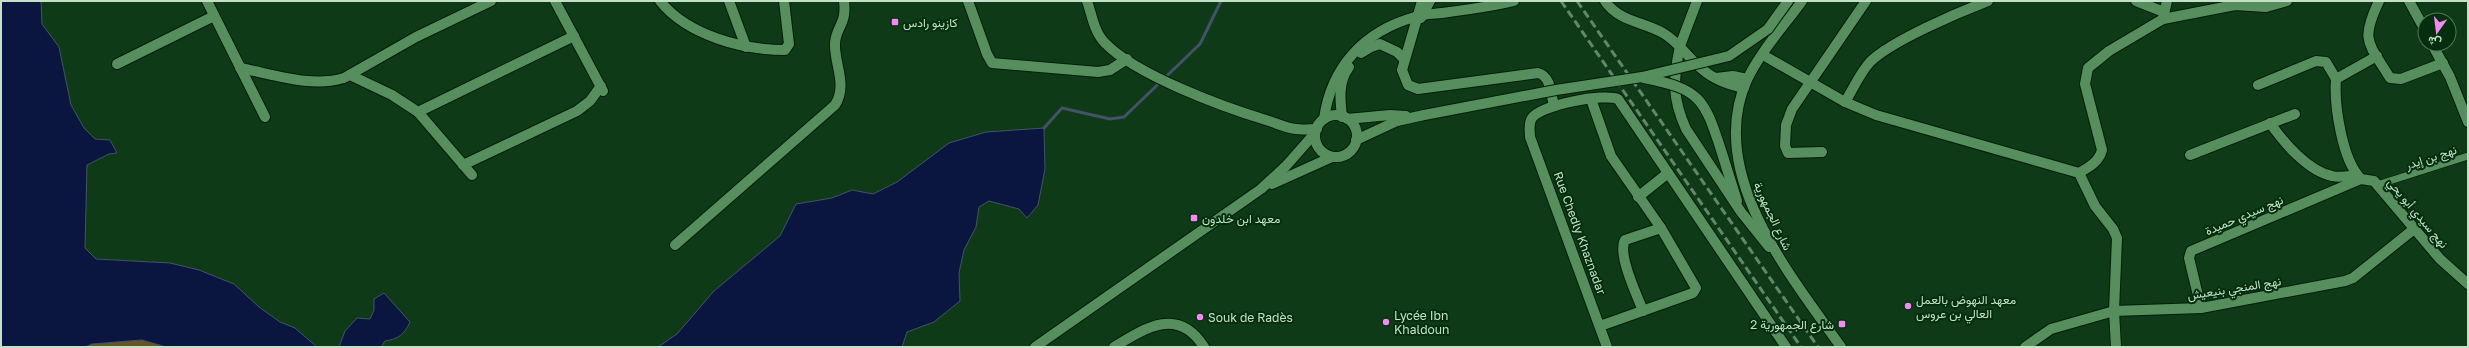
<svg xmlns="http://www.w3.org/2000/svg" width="2469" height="348" font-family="'Golos Text',Vazirmatn,sans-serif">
<rect width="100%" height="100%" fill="#0f3a18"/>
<path fill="#665424" d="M 142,340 L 166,347 L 85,347 L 92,344 Z"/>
<g fill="#0b1640" stroke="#425368">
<path d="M 1,1 L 41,1 L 42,24 L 59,47 L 71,105 L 84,128 L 95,139 L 110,140 L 117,153 L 109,154 L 87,165 L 85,248 L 96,259 L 170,263 L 199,270 L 234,284 L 259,307 L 280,322 L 295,328 L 317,347 L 166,347 L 142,340 L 92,344 L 85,347 L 1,347 Z"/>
<path d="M 1044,128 L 1045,169 L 1038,205 L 1027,218 L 1019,209 L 989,201 L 979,207 L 976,227 L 964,250 L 959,273 L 960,301 L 934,322 L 907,332 L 902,347 L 658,347 L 677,334 L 714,291 L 780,236 L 796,204 L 832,198 L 852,190 L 873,194 L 897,182 L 949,143 L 986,132 Z"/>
<path d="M 384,293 L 410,322 C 404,335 398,339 385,341 L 381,347 L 339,347 L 345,331 L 357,318 L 370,319 L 374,310 L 374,299 Z"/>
</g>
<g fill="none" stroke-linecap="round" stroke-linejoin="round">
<path stroke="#425368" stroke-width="3" d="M 1044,128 L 1062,108 L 1110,119 L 1124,117 L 1200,44 L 1221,1"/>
<defs>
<path id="pedestrian" d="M 2377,185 L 2468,156"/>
<g id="minor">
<path d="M 207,1 L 265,117"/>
<path d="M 555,1 L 603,91"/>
<path d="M 660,1 C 687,35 742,50 785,50 L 789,44 L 784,1"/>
<path d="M 729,1 L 746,47"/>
<path d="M 968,1 L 987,54 L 992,63 L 1098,72 L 1110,70 L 1127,59"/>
<path d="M 1087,1 C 1092,15 1094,32 1105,43 C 1136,75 1223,107 1266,120 C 1276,123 1286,128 1296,129 C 1302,130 1310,129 1317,129"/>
<path d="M 1422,1 L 1402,70 L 1408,85 L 1418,89 L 1538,73 C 1551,76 1551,95 1554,106"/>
<path d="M 2136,1 L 2164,12"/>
<path d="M 2379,1 C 2360,41 2368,42 2390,78 L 2401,79 L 2443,63"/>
<path d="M 2409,1 L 2425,30"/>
<path d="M 1421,18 L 1430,1"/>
<path d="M 2163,19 L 2167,1"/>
<path d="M 2432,44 L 2450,77 L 2468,122"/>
<path d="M 1680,46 L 1697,1"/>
<path d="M 1361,53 L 1371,47 L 1380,44 L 1397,52 L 1404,59"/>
<path d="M 1763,55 L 1845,102 L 1876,115 L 2079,173"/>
<path d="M 2377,56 L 2336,79 C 2334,105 2342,160 2361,179 L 2374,181 L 2440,259 L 2468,284"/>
<path d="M 117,64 L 214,16"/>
<path d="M 240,68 C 273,74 311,88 344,78 L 416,37 L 491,1"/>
<path d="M 350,75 L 392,95 L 418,112 L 472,175"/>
<path d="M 2258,85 L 2316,61 L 2326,62 L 2336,79"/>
<path d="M 1591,99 L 1611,156 L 1661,228 L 1696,288 L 1693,293 L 1600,326"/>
<path d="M 1845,102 C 1853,89 1860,73 1870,62 C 1891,41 1959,12 1988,1"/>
<path d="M 418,112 L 574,36"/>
<path d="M 1342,117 C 1340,99 1338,82 1349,67"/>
<path d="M 1324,119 C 1331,67 1364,31 1415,17 C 1423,14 1433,14 1442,13 C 1466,10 1490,7 1514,1"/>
<path d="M 2270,123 C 2284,143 2308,171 2332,176 C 2340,178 2349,176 2357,175"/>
<path d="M 1822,152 L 1788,153 L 1785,146 L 1786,125 L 1792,109 L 1866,1"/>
<path d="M 2190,155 L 2295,114"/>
<path d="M 463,165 L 577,111 L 590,101 L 601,86"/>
<path d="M 2079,173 C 2089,167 2099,162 2102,150 L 2085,84 L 2088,68 L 2109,51 L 2163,19 L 2235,5 L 2266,7 L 2287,1"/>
<path d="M 2079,173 L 2095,206 L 2113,229 L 2117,238 L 2114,311 L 2116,347"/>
<path d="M 1638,197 L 1668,173"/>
<path d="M 675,245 L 835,105 C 848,85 834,64 835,43 C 836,27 847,24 844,1"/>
<path d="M 2201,308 L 2189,258 L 2191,251 L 2361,179"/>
<path d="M 1643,311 C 1637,295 1617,254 1625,240 L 1661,228"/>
<path d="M 1114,347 C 1145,328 1178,306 1204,347"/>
<path d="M 1607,347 L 1530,137 C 1530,131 1528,124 1532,118 C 1541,105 1604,93 1618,99 L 1786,347"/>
<path d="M 2025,347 L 2051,329 L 2114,311 L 2201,308 L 2345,281 L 2353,278 L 2414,229"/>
</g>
<g id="tertiary">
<path d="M 1605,1 C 1618,21 1644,22 1663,33 C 1679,42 1688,58 1702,69 C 1713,79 1730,85 1744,88"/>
<path d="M 1716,78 L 1733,76 L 1747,79"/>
</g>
<g id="secondary">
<path d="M 1802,1 C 1784,26 1760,52 1747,80 C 1705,173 1791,276 1841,347"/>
<path d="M 1680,46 C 1673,79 1672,98 1686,129 L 1741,212 L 1769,247"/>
<circle cx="1336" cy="136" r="21"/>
<path d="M 1347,119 L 1390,115 L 1406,116"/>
<path d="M 1356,140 L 1397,121 L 1424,115"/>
<path d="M 1721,150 L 1737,201"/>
<path d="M 1272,184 L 1332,157"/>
<path d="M 1035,347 L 1261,189 L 1286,166 L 1315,133"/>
</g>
</defs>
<use href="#pedestrian" stroke="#021f08" stroke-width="8"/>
<use href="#minor" stroke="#021f08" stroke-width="12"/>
<use href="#tertiary" stroke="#021f08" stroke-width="12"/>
<use href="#secondary" stroke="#021f08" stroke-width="12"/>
<use href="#pedestrian" stroke="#568e5e" stroke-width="7"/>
<use href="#minor" stroke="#568e5e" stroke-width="10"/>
<use href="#tertiary" stroke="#568e5e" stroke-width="10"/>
<use href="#secondary" stroke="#568e5e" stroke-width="10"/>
<g stroke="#638769" stroke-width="3" stroke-dasharray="8 4" stroke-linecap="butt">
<path d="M 1561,1 L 1801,347"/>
<path d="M 1577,1 L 1818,347"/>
</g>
<defs>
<g id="secondary-bridge">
<path d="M 1644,78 C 1700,89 1704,98 1721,150"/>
<path d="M 1424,115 L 1556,90 L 1642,77 L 1729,56 L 1768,29 L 1788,1"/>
</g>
</defs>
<use href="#secondary-bridge" stroke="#021f08" stroke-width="12" stroke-linecap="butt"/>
<use href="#secondary-bridge" stroke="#568e5e" stroke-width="10"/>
</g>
<g fill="#f38af1" stroke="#032f0e" stroke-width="1.5">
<rect x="891" y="18" width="8" height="8" rx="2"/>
<rect x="1190" y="214" width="8" height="8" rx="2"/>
<circle cx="1908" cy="306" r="4"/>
<circle cx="1200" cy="317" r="4"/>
<circle cx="1386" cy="322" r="4"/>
<rect x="1838" y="320" width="8" height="8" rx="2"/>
</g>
<g text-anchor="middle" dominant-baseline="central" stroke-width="4" stroke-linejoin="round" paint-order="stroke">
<g font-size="12" fill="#c4e1c7" stroke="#032f0e" text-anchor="start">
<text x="903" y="22">كازينو رادس</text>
<text x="1202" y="218">معهد ابن خلدون</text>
<text x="1916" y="299">معهد النهوض بالعمل<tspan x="1916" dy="14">العالي بن عروس</tspan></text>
<text x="1394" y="315">Lycée Ibn<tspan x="1394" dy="14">Khaldoun</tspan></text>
<text x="1208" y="317">Souk de Radès</text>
<text x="1834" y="324" text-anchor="end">شارع الجمهورية 2</text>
</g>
<g font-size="12" fill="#c4e1c7" stroke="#032f0e">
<text transform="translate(2431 157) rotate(-18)">نهج بن إيدر</text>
<text transform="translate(2418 213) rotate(50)">نهج سيدي أبو يحي</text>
<text transform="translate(2244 215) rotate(-23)">نهج سيدي حميدة</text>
<text transform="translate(1773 216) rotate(65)">شارع الجمهورية</text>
<text transform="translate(1580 233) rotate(70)">Rue Chedly Khaznadar</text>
<text transform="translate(2234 288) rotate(-9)">نهج المنجي بنيعيش</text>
</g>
</g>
<rect width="2469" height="348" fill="none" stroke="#c4e1c7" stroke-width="4"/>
<g transform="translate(2437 32) rotate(194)"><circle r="19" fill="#032f0e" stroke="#507658"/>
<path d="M0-3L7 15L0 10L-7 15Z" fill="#f38af1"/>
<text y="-6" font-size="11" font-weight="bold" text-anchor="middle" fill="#c4e1c7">ش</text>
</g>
</svg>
